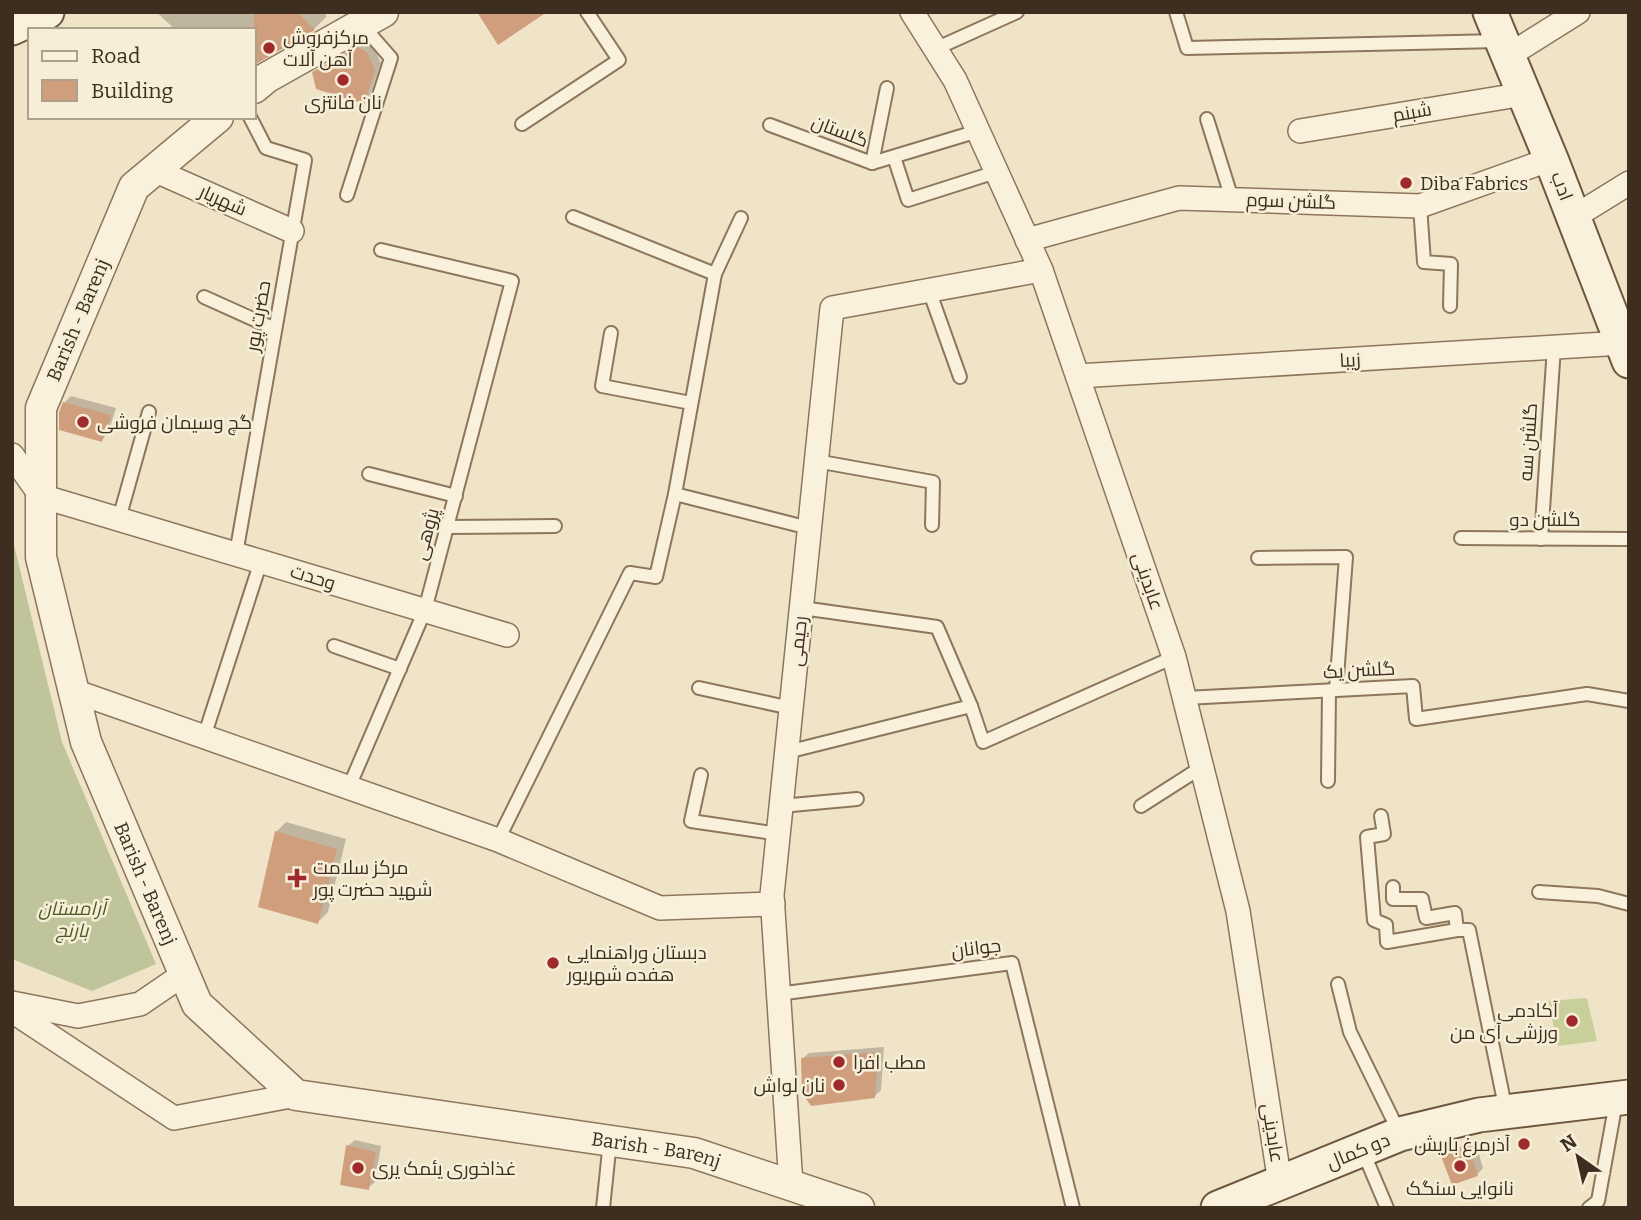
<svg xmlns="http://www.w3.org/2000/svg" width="1641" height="1220" font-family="Bitter,Cairo,serif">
<rect width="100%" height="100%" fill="#f0e4c8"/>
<path fill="#c9cf9b" d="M 1587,998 L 1597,1041 L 1558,1046 L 1548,1001 Z"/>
<path fill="#bfc49a" d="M 12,537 L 62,742 L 156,964 L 92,991 L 12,959 Z"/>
<g fill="#0003">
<path d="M 156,12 L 323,12 L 327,16 L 314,29 L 254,65 L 254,30 L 176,30 Z"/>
<path d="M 364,41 L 373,46 L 381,63 L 370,95 L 363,102 L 314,73 Z"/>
<path d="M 71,396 L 116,408 L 108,433 L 102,440 L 64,403 Z"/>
<path d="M 286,822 L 346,839 L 328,912 L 318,922 L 276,832 Z"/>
<path d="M 884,1047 L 881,1090 L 874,1097 L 802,1059 L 809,1053 Z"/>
<path d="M 355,1140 L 381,1146 L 375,1182 L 368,1188 L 348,1146 Z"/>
<path d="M 1475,1141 L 1483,1168 L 1477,1175 L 1444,1156 L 1450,1150 Z"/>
</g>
<g fill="#cf9f7d">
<path d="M 254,12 L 297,12 L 315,30 L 254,65 Z"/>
<path d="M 477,12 L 547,12 L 498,45 Z"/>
<path d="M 357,47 L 367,52 L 375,70 L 364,104 L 316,89 L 312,72 Z"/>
<path d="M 63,402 L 111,415 L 102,442 L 59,430 L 59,412 Z"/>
<path d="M 275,831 L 337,849 L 318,924 L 258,907 Z"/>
<path d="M 878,1052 L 875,1098 L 811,1106 L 802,1093 L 801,1058 Z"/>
<path d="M 346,1145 L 376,1152 L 369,1190 L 340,1185 Z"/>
<path d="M 1469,1147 L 1478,1176 L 1452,1185 L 1441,1156 Z"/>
</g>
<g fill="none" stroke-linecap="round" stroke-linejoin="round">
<defs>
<g id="service">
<path d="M 1176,12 L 1187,48 L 1499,41"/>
<path d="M 935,49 L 1017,12"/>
<path d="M 1207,119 L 1232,199"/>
<path d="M 522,124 L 619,60 L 587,12"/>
<path d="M 770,125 L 872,163 L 978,131"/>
<path d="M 894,157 L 908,200 L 996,172"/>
<path d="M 872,163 L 887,88"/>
<path d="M 347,195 L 391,58 L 362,25"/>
<path d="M 1420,206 L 1424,262 L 1451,264 L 1450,306"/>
<path d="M 573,217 L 715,274"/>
<path d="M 741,218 L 715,274 L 675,494 L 809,528"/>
<path d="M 929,290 L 960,377"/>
<path d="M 204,297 L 275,329"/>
<path d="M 611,333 L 602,386 L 691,403"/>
<path d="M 816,461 L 933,482 L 932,525"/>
<path d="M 369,474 L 456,496"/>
<path d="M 119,519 L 149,412"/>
<path d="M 447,527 L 555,526"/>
<path d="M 1461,538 L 1629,539"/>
<path d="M 1541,539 L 1554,347"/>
<path d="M 236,554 L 305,160 L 266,148 L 250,117"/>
<path d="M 1258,558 L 1346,557 L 1336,690"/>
<path d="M 802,608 L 937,627 L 971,706"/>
<path d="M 334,646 L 400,669"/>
<path d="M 699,688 L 791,708"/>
<path d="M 1185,698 L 1413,686 L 1416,719 L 1587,694 L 1629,701"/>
<path d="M 204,737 L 261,561"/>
<path d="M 787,752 L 971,706 L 983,742 L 1174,657"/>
<path d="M 701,775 L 691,821 L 779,834"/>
<path d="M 1328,781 L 1329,691"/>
<path d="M 349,787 L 425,610 L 512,281 L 381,250"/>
<path d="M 781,806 L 857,799"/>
<path d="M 1141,806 L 1202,767"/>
<path d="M 1381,816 L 1384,834 L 1367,837 L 1374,920 L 1386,925 L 1387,942 L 1457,930"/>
<path d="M 498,840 L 630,573 L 656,577 L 675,494"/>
<path d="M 1393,887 L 1393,899 L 1422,899 L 1426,918 L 1455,913 L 1457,930 L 1469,930 L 1506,1111"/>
<path d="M 1539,892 L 1598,896 L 1629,904"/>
<path d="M 1338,984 L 1350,1032 L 1400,1134"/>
<path d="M 778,994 L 1012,963 L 1073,1208"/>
<path d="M 1362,1149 L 1387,1208"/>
<path d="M 603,1208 L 610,1141"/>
<path d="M 1589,1208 L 1598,1201 L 1616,1102"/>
</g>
<g id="minor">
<path d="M 912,12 L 955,80 L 1041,270 L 1174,657 L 1238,911 L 1280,1183"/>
<path d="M 1508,56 L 1578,12"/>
<path d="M 1300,131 L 1524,94"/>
<path d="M 154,170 L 292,231"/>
<path d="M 1574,217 L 1629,183"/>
<path d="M 1027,240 L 1179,198 L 1420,206 L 1551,159"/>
<path d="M 1078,376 L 1622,343"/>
<path d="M 12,455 L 41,496 L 507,635"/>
<path d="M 74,691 L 498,840 L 660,908 L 773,904"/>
<path d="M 12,1003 L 78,1016 L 140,1004 L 184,974"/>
<path d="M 12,1011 L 174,1118 L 296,1095"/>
<path d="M 791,1185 L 772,895 L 832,308 L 1041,270"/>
</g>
<g id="tertiary">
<path d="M 254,88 L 266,78 L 383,12"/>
<path id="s1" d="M 218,117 L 134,187 L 41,408 L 41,557 L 86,742 L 197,1004 L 296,1095 L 694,1153 L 859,1208"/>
</g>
<g id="secondary">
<path d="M 1490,12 L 1551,159 L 1629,361"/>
<path d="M 12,28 L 47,12"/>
<path d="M 1218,1208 L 1400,1134 L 1479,1115 L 1629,1097"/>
</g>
</defs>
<use href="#service" stroke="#8d765c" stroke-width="16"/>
<use href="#minor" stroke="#8d765c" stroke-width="26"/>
<use href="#tertiary" stroke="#8d765c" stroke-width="33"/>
<use href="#secondary" stroke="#6f573f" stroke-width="37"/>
<use href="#service" stroke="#faf1dc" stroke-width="12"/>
<use href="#minor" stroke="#faf1dc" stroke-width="23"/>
<use href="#tertiary" stroke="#faf1dc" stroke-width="30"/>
<use href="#secondary" stroke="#faf1dc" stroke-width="33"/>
</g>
<g fill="#9e2a2b" stroke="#f7eed8" stroke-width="2.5">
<circle cx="269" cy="48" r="7"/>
<circle cx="343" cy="80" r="7"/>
<circle cx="1406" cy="183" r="7"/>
<circle cx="83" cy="422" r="7"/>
<path d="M293.5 867.5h7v7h7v7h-7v7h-7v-7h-7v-7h7z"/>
<circle cx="553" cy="963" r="7"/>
<circle cx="1572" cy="1021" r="7"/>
<circle cx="839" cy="1062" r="7"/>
<circle cx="839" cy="1085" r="7"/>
<circle cx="1524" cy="1144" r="7"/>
<circle cx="1460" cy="1166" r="7"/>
<circle cx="358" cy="1168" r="7"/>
</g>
<g text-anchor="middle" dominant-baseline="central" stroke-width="5" stroke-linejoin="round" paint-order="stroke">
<g font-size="19" fill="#3d2e20" stroke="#f7eed8" text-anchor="start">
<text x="283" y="37">مرکزفروش<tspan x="283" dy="22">آهن آلات</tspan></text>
<text x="343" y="102" text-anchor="middle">نان فانتزی</text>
<text x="1420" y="183">Diba Fabrics</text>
<text x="97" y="422">گچ وسیمان فروشی</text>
<text x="313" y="867">مرکز سلامت<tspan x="313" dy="22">شهید حضرت پور</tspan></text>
<text x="567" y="952">دبستان وراهنمایی<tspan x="567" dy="22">هفده شهریور</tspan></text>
<text x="1558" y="1010" text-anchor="end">آکادمی<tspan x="1558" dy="22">ورزشی آی من</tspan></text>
<text x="853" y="1062">مطب افرا</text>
<text x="825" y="1085" text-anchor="end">نان لواش</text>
<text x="1510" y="1144" text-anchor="end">آذرمرغ باریش</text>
<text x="372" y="1168">غذاخوری یئمک یری</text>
<text x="1460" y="1188" text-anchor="middle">نانوایی سنگک</text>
</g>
<g font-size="19" fill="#3d2e20" stroke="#f7eed8">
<text transform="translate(1412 112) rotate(-10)">شبنم</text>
<text transform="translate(840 131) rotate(21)">گلستان</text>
<text transform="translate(1562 186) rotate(69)">ادب</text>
<text transform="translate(223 200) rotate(24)">شهریار</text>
<text transform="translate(1291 201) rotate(2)">گلشن سوم</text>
<text transform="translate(258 316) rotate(-80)">حضرت پور</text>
<text transform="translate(78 320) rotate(-67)">Barish - Barenj</text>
<text transform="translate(1350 360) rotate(-3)">زیبا</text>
<text transform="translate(1528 442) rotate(-86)">گلشن سه</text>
<text x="1545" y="519">گلشن دو</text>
<text transform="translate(426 534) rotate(-75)">پژوهی</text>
<text transform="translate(313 577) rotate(17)">وحدت</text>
<text transform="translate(1148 581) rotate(71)">عابدینی</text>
<text transform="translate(798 641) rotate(-84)">رحیمی</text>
<text transform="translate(1359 670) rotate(-3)">گلشن یک</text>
<text stroke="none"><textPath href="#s1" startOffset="842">Barish - Barenj</textPath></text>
<text transform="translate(976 948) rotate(-7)">جوانان</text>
<text transform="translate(1273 1133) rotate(81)">عابدینی</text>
<text stroke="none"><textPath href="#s1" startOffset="1472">Barish - Barenj</textPath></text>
<text transform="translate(1358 1151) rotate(-22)">دو کمال</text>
</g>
<g font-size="19" font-style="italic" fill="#4d5a26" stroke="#f7eed8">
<text x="72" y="908">آرامستان<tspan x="72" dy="22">بارنج</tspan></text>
</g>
</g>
<rect width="1641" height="1220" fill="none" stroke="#3d2e20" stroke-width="28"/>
<rect x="28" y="28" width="228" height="91" fill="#f7eed8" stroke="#ada18e" stroke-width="2"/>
<rect x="42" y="51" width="35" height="10" fill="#faf1dc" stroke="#ada18e" stroke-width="2"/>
<text x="91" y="63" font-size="21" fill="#3d2e20">Road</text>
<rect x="42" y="80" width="35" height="21" fill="#cf9f7d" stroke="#ada18e" stroke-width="2"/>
<text x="91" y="98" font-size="21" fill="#3d2e20">Building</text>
<g transform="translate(1578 1157) rotate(326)" stroke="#f7eed8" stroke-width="5" paint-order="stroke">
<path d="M0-5L12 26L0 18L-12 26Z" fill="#3d2e20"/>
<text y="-10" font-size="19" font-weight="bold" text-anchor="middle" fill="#3d2e20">N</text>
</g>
</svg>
